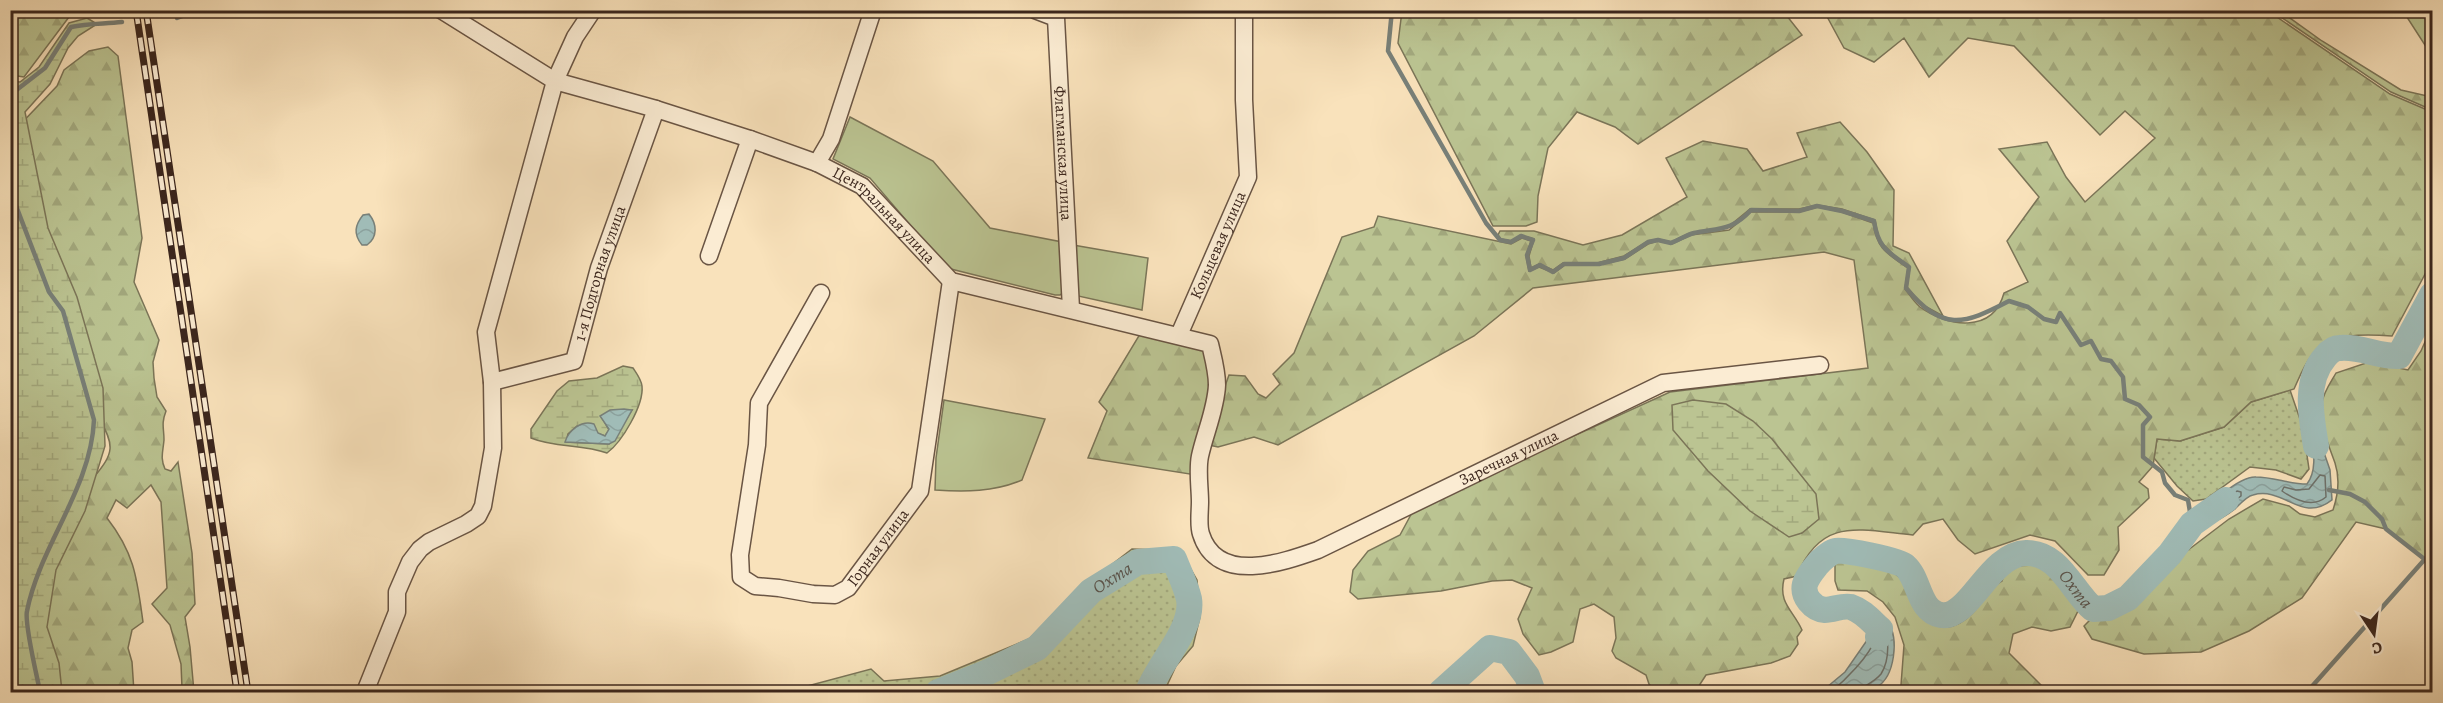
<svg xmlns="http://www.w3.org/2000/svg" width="2443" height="703" font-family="Alegreya,serif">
<defs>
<pattern id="grass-dots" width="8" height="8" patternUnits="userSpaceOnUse" patternTransform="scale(1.5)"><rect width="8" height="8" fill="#bbc492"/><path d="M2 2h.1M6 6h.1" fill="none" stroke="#a2a87d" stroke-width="1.8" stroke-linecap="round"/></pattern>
<pattern id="forest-firs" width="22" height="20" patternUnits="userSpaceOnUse" patternTransform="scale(1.5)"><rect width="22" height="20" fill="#bbc492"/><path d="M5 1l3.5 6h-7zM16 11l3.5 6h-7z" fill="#a2a87d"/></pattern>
<pattern id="wetland-marsh" width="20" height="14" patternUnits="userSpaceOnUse" patternTransform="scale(1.5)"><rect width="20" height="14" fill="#bbc492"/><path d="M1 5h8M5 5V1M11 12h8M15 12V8" fill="none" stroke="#a2a87d"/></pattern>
<pattern id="water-waves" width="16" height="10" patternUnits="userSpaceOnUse" patternTransform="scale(1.5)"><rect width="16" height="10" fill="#a0bcb7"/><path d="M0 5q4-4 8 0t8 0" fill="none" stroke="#8ba19d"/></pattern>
</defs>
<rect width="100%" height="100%" fill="#f9e2bb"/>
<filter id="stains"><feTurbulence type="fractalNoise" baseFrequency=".00333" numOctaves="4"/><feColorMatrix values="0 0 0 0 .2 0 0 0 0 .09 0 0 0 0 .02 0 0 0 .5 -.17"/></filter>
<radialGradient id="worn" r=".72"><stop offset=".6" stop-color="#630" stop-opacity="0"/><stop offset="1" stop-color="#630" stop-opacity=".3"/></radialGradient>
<g fill="url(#grass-dots)" stroke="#7b7558" stroke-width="1.5">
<path d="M 2290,390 L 2303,428 L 2309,469 L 2301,479 L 2276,470 L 2250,467 L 2206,499 L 2193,501 L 2177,486 L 2154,458 L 2157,439 L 2180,441 L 2224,427 L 2251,402 Z"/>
<path d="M 1132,549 L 1162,550 L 1185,559 L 1197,580 L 1200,617 L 1193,646 L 1176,666 L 1164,692 L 1086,692 L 1080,688 L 1019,685 L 986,692 L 785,692 L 871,669 L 884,681 L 940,676 L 1029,639 L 1085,585 Z"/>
</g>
<g fill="url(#forest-firs)" stroke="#7b7558" stroke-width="1.5">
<path d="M 10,11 L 93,11 L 97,16 L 84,14 L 69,17 L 24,77 L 11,75 Z"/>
<path d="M 1402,11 L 1783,11 L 1802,35 L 1638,144 L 1615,127 L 1577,112 L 1548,148 L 1538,196 L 1537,222 L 1526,226 L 1493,226 L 1398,43 Z"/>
<path d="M 1824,11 L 2268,11 L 2390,94 L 2432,112 L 2432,261 L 2392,336 C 2366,334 2330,332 2312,355 C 2304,365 2299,378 2294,389 L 2251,402 L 2224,427 L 2180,441 L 2157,439 L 2153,466 L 2139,482 L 2148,489 L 2149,498 L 2118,527 L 2119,550 L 2104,575 L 2088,575 L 2055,541 L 2030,535 L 1975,554 L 1958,540 L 1943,519 L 1923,524 L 1913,535 C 1860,530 1821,516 1797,576 L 1784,579 C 1778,603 1793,610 1802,630 L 1797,637 L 1798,644 L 1790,656 L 1771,663 L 1706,675 L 1695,692 L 1657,692 L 1649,684 L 1646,675 L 1616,658 L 1612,651 L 1616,638 L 1614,617 L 1594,604 L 1580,609 L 1573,642 L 1551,652 L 1539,655 L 1523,634 L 1518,619 L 1532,588 L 1512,580 L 1492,581 L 1441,591 L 1358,599 L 1350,592 L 1353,570 L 1368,551 L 1400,535 L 1414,509 L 1670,392 L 1868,368 L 1854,260 L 1824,252 L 1533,288 L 1474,336 L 1278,445 L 1254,437 L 1218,447 L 1209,445 L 1206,439 L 1229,375 L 1245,376 L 1258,394 L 1266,398 L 1280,384 L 1273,374 L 1294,353 L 1342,237 L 1374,227 L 1378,216 L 1511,244 L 1522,238 L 1531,241 L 1526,256 L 1529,271 L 1539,267 L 1554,273 L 1565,265 L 1598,265 L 1625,259 L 1648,244 L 1658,241 L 1672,244 L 1691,235 L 1729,230 L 1751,212 L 1799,212 L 1818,207 L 1842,212 L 1873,223 C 1877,249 1886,253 1908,268 L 1905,289 C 1909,294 1914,302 1920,307 C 1947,327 1993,334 2004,293 L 2028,282 L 2007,241 L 2039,197 L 1999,149 L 2047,142 L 2066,177 L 2085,202 L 2155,138 L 2125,111 L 2100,135 L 2014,46 L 1968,38 L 1929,77 L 1904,38 L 1874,62 L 1844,48 Z"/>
<path d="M 2272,11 L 2280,11 L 2322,41 L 2401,90 L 2432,97 L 2432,110 L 2391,92 Z"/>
<path d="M 2403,11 L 2432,11 L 2432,56 Z"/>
<path d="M 108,47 L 118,56 L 142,238 L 134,282 L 159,340 L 153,362 L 154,378 L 157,397 L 166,411 C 161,424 164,428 164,440 C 163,452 160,458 165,469 L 171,471 L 178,462 L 192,553 L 195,604 L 185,617 L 190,647 L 194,692 L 179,692 L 182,688 L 181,664 L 170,625 L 152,604 L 167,588 L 161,502 L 151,485 L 127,508 L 116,500 L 107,518 C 135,554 137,579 143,622 L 132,630 L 128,648 L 132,662 L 134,692 L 11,692 L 10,392 L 94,477 C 114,453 115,446 99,418 L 14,131 L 57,86 L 64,70 L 89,51 Z"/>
<path d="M 1840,122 L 1867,152 L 1894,190 L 1893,246 L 1909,253 L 1943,316 L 1921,304 L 1907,287 L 1910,267 L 1895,256 L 1879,240 L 1875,220 L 1842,209 L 1817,205 L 1799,209 L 1750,209 L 1728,227 L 1690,233 L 1671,242 L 1658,239 L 1648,241 L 1624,256 L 1597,263 L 1563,263 L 1553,270 L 1539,264 L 1531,268 L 1529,256 L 1534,239 L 1521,235 L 1511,241 L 1501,239 L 1498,235 L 1500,231 L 1534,231 L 1583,245 L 1622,235 L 1687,197 L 1666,158 L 1703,141 L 1747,149 L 1763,171 L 1807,157 L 1797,133 Z"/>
<path d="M 2432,326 L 2432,565 L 2386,529 L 2356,522 L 2302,598 L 2249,631 L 2201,652 L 2144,654 L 2092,639 L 2084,626 L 2093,617 L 2141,600 L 2175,560 L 2229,519 L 2263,499 L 2289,506 L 2300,514 L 2315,517 L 2333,510 C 2338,495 2340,478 2335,463 C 2328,443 2319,425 2322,403 C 2323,393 2331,382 2336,373 L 2369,362 L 2408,370 L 2421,351 Z"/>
<path d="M 1143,329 L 1205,346 L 1212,399 L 1196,475 L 1088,458 L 1107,411 L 1099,402 Z"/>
<path d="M 1844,561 C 1854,563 1863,563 1873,564 C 1905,569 1915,601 1932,623 C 1936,625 1942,628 1947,627 C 1964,626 1982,606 1986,591 L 2002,581 L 2005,571 C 2021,563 2045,562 2058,577 C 2067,587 2070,599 2080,607 L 2070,627 L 2051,631 L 2032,627 L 2013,634 L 2009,653 L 2048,692 L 1898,692 L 1901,685 L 1904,645 L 1895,617 L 1883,602 L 1867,591 L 1838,590 L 1835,581 L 1835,562 Z"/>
</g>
<g fill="url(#wetland-marsh)" stroke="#7b7558" stroke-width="1.5" fill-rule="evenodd">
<path d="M 87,18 L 97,24 L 78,36 L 68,48 L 50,84 L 25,112 L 48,228 L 77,297 L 103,388 L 105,446 L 85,511 L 56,570 L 47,627 L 59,663 L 62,692 L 11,692 L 10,546 L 17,461 L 10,452 L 11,81 L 20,82 L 39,67 L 69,23 Z"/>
<path d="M 623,366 L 633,368 C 637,374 641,379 642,386 C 644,405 622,442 607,453 C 582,444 555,448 531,438 L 531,429 L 557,391 L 569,381 L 597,378 ZM 632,410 L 609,444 L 566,442 L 568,434 L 577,426 L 605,436 L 609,430 L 601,416 Z"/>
<path d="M 1693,400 L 1726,404 L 1753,421 L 1772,439 L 1816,494 L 1819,519 L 1802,533 L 1789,537 L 1750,511 L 1708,471 L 1673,430 L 1672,405 Z"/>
</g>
<g fill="#bbc492" stroke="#7b7558" stroke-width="1.5">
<path d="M 850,117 L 933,161 L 990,228 L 1062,242 L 1065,291 L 1060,295 L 1055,295 L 947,268 L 870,178 L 833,159 Z"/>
<path d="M 1073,245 L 1148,258 L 1142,310 L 1078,296 Z"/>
<path d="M 944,400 L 1045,419 L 1022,480 C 994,492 965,492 935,490 L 936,458 Z"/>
</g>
<g fill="url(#water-waves)" stroke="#788079" stroke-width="1.5">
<path d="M 369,214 C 377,224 378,237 367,245 L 362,245 C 353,234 355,225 363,215 Z"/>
<path d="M 624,409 L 632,410 L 615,441 L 609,444 L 565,442 C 569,430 581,420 594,424 L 598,433 L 605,436 L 609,429 L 600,416 L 610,410 Z"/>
<path d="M 2310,412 L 2330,470 L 2332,500 C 2301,524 2284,486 2253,495 C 2247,496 2240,504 2235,509 C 2226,516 2217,521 2207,525 L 2197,520 C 2206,506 2239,476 2256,477 C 2273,477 2290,484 2307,484 C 2321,466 2309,435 2310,412 Z"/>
<path d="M 1861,611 L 1873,611 C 1877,614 1885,618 1888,622 C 1899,639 1895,676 1877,687 C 1862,696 1839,693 1821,692 L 1845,672 L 1870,636 L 1868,622 Z"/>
</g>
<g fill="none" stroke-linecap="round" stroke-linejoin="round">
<g stroke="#6e716a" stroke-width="1.5">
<path d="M 2320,475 L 2325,476 L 2326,497 C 2313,508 2295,500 2282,491 L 2284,487 L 2296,490 L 2309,489 Z"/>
<path d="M 2237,491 L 2241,492 L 2241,496 L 2221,511 L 2217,511 L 2217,507 Z"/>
<path d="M 1831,692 C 1844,681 1870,656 1875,639 C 1877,635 1875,629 1875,625 L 1878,623 C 1892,633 1889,661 1881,674 C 1876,680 1872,682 1865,686 L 1863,692"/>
</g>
<g stroke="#788079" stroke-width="4.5">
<path d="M 1392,10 L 1388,51 L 1486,223 L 1500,240 L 1511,242 L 1521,236 L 1533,240 L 1527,255 L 1530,270 L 1540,265 L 1553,272 L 1564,264 L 1599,264 L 1624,258 L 1648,242 L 1658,240 L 1671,243 C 1679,240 1686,235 1694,233 C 1719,228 1732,231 1751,210 L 1799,211 L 1817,206 L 1842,211 L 1874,221 C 1878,248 1888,252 1909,267 L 1906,288 C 1943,332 1963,325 2009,301 L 2028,307 L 2044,319 L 2056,322 L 2060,313 L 2081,345 L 2091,341 L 2101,359 L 2111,361 L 2123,377 L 2125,399 L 2139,405 L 2150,417 L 2143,425 L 2143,457 L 2162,472 L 2165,483 L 2175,495 L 2188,500 L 2192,524"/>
<path d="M 177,18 L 199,10"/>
<path d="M 10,95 L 45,68 L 71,27 C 88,23 104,24 122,22"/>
<path d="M 10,190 L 49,292 L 63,311 L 94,420 C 91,489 40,545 27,611 C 24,623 37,676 40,692"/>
<path d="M 2329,490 L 2350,494 L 2365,502 L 2382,519 L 2386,529 L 2432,565"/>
<path d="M 2307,692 L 2425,559"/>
</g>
<g stroke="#a0bcb7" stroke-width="26">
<path d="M 2316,446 C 2311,417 2304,381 2325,357 C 2329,352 2333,348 2340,348 C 2360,346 2379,357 2399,356 L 2432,295"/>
<path id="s1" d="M 1878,637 L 1880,629 C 1871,621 1863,611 1851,607 C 1842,605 1834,610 1825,610 C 1813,609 1802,596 1805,584 C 1807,577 1813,570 1817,565 C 1821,560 1829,553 1835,551 C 1843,549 1899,560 1905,566 C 1920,579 1918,611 1941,615 C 1969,620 1989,554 2026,553 C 2059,552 2072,591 2093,609 L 2108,608 L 2128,598 L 2170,554 L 2192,524 L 2226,500"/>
<path id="s2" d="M 938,692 L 988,672 L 1037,648 L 1091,591 L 1138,562 L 1174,559 C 1179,572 1186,586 1189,599 C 1194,629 1158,664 1148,692"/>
<path d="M 1441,692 L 1490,648 L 1509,652 L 1527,676 L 1533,692"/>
</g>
<defs>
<g id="minor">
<path id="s3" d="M 441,10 L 555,81 L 656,109 L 750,139 L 817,163 L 862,186 L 951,281 L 1210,344 C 1213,357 1217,371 1217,385 C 1216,409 1205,433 1200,456 C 1197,470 1200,488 1200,502 C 1200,512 1198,525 1201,534 C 1217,586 1284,562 1318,550 L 1663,383 L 1820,365"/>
<path id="s4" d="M 1035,10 L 1056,18 L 1071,309"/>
<path d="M 817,163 L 831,139 L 873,10"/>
<path d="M 709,256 L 750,139"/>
<path id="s5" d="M 821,293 L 759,403 L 757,445 L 740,555 L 741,577 L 755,586 L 779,588 L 813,594 L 835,595 L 848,588 L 920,491 L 951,281"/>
<path id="s6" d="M 1179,335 L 1248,177 L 1244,100 L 1244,10"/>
<path id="s7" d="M 492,382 L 574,361 L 599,268 L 656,109"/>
<path d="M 365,692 L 397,612 L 397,592 L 410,562 L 420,549 L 429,542 L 466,524 L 478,516 L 483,506 L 493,448 L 492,382 L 486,332 L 555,81 L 575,37 L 593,10"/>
</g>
</defs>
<use href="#minor" stroke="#6a5544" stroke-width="19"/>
<use href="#minor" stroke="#fbecd3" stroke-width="16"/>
<defs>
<g id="rail">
<path d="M 136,10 L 237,692"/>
<path d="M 146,10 L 248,692"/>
</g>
</defs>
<use href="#rail" stroke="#3b261d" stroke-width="7"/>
<use href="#rail" stroke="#fbecd3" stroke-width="4.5" stroke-dasharray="14" stroke-linecap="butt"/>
</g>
<g text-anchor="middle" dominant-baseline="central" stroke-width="4.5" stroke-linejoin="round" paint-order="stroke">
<g font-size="16" fill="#3b261d" stroke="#fbecd3">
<text stroke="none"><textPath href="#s4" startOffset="158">Флагманская улица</textPath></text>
<text stroke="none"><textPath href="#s3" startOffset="495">Центральная улица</textPath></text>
<text stroke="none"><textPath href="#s6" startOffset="98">Кольцевая улица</textPath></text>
<text stroke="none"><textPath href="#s7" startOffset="176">1-я Подгорная улица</textPath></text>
<text stroke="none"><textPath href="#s3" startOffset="1395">Заречная улица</textPath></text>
<text stroke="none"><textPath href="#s5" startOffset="464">Горная улица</textPath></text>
</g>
<g font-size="18" font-style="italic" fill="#59534b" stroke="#fbecd3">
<text stroke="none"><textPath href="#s2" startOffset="212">Охта</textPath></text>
<text stroke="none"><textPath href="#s1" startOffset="462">Охта</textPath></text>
</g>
</g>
<rect width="2443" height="703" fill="none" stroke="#f9e2bb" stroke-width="36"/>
<rect x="12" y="12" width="2419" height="679" fill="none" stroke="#3b261d" stroke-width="3"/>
<rect x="18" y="18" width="2407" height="667" fill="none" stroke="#3b261d" stroke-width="1.5"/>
<g transform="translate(2374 634) rotate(167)" stroke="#fbecd3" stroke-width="4.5" paint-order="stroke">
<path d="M0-4.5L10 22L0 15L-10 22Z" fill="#3b261d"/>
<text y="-9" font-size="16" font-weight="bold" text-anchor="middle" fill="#3b261d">С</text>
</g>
<rect width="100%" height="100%" filter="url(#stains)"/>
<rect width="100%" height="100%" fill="url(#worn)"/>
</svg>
